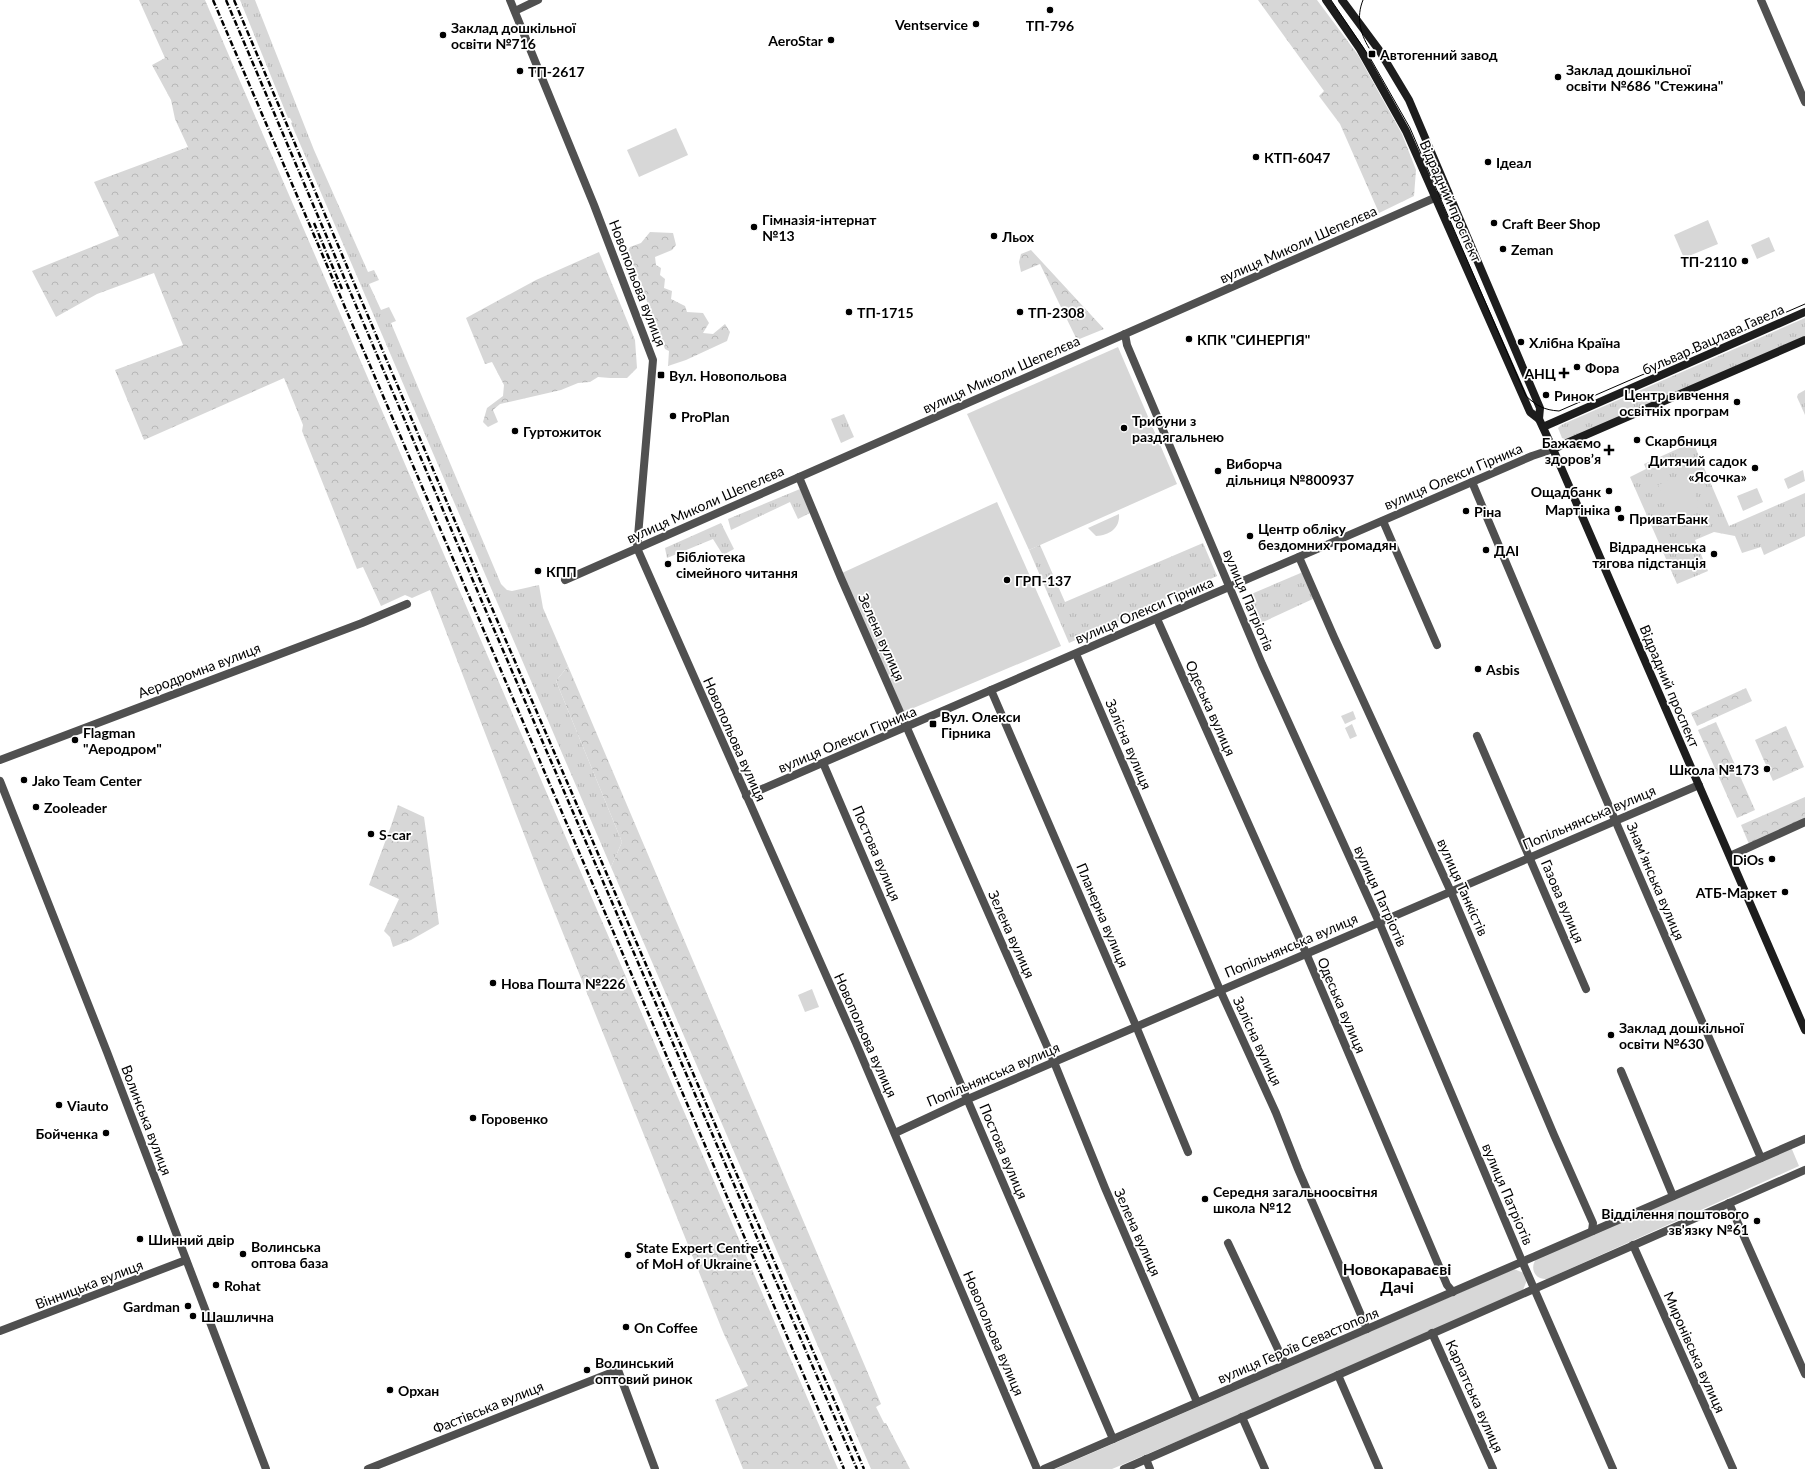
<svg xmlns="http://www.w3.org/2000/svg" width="1805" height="1469" font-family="Lato,sans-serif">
<defs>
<pattern id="grass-tufts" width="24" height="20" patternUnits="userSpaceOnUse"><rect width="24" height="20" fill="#d7d7d7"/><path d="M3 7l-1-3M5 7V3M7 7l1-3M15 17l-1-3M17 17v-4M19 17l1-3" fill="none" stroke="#b7b7b7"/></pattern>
<pattern id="forest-crowns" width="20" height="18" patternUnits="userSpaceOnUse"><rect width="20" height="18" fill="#d7d7d7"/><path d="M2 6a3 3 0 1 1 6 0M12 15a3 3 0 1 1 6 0" fill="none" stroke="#b7b7b7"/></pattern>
</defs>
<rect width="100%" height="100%" fill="#fff"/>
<g fill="url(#grass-tufts)">
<path d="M 240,0 L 255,0 L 314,150 L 368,272 L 374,270 L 379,280 L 369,284 L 381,310 L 389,307 L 396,321 L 391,323 L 501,584 L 507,590 L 512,591 L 539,585 L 543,608 L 568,666 L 556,681 L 622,842 L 611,867 L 291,123 L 292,122 L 290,118 L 288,118 Z"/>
<path d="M 1805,318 L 1805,336 L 1567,440 L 1562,438 L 1558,428 L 1561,425 Z"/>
<path d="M 1805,390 L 1805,415 L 1797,397 L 1798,394 Z"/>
<path d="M 844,414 L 854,437 L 841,443 L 831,419 Z"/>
<path d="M 1693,442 L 1729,526 L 1805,493 L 1805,536 L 1764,555 L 1761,547 L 1742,553 L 1735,536 L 1714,532 L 1695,540 L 1708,571 L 1677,584 L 1630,477 L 1646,469 L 1644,464 Z"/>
<path d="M 800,489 L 810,513 L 798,519 L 790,502 L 731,530 L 728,519 Z"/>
<path d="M 721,523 L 734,549 L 723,555 L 713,539 L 667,558 L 665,548 Z"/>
<path d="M 1203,543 L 1217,576 L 1069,643 L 1029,550 L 1040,545 L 1065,602 Z"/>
<path d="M 1303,572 L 1315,598 L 1261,623 L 1250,600 L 1249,595 Z"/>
</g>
<g fill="url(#forest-crowns)">
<path d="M 139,0 L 205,0 L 838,1469 L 743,1469 L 715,1400 L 748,1386 L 723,1332 L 542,881 L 430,590 L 412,598 L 405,595 L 381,606 L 363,567 L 357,569 L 302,431 L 303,425 L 284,378 L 144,440 L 115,370 L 183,345 L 154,273 L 97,294 L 56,317 L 32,271 L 119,236 L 94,182 L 188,147 L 175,119 L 171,100 L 152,65 L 165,58 Z"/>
<path d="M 1258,0 L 1317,0 L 1358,55 L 1402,134 L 1416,170 L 1414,196 L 1379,213 L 1340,124 L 1319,96 L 1324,91 Z"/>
<path d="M 650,232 L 673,233 L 676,245 L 672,250 L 655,257 L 656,265 L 661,268 L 660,275 L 665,279 L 664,288 L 672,291 L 671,299 L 685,306 L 687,312 L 703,313 L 709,323 L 703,333 L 713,334 L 725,324 L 730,332 L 727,341 L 686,360 L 668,366 L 669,351 L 665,349 L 628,251 L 630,247 L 641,243 Z"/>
<path d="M 1031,250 L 1104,329 L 1077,340 L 1040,264 L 1021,272 L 1019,262 L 1021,254 Z"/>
<path d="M 599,252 L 635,340 L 637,368 L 627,378 L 610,378 L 598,377 L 590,382 L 578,383 L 561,390 L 500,404 L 493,410 L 498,422 L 488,427 L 483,422 L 487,408 L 503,396 L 504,385 L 492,362 L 485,364 L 466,318 L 536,280 Z"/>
<path d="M 568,666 L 881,1404 L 876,1407 L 884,1423 L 886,1423 L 910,1469 L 871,1469 L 611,867 L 622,842 L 556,681 Z"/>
<path d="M 1746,688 L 1752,701 L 1697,726 L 1691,713 Z"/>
<path d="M 1716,722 L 1755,810 L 1737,818 L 1698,730 Z"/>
<path d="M 1786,726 L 1804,767 L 1773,781 L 1755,740 Z"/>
<path d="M 1805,797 L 1805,819 L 1749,844 L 1741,825 Z"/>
<path d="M 398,805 L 424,817 L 439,924 L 411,940 L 393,947 L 390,937 L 384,931 L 399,899 L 369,885 L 391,826 Z"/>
</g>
<g fill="#d7d7d7">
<path d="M 676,128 L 688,155 L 639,177 L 627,150 Z"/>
<path d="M 1708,220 L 1718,244 L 1684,258 L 1674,235 Z"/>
<path d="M 1769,237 L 1775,251 L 1757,259 L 1751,245 Z"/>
<path d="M 1118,347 L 1177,484 L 1029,550 L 967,414 Z"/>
<path d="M 1803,470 L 1805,481 L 1788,489 L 1784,479 Z"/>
<path d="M 1686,473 L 1700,506 L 1672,518 L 1658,485 Z"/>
<path d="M 1757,488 L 1763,502 L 1743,511 L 1737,496 Z"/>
<path d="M 997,502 L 1061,646 L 904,712 L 842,573 Z"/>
<path d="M 1119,514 C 1120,529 1109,535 1096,536 L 1088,528 Z"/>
<path d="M 1353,711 L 1356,719 L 1345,724 L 1341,716 Z"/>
<path d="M 1352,724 L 1357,736 L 1350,739 L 1345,728 Z"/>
<path d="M 812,989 L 819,1007 L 805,1012 L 798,995 Z"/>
<path d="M 1791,1147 L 1799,1166 L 1547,1279 C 1534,1280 1529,1267 1537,1258 Z"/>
<path d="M 1514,1269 L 1524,1273 L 1527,1280 L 1523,1290 L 1379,1355 L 1112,1469 L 1055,1469 Z"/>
</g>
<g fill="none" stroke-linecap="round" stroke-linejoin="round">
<g stroke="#505050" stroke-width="8">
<path d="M 510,0 L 594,205 L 653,360 L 637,548 L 856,1043 L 1037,1469"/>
<path d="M 1761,0 L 1805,102"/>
<path d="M 515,11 L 538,0"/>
<path d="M 1125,334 L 1127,345 L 1262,664 L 1379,922 L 1522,1261 L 1613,1469"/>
<path d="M 799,477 L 841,578 L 1054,1062 L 1105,1188 L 1197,1402"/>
<path d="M 1472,482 L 1596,776 L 1761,1158"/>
<path d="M 1383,521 L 1437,645"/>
<path d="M 1299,557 L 1334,637 L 1451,892 L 1554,1135 L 1593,1223 L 1592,1231"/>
<path d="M 565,580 L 1448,192"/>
<path d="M 1157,619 L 1306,953 L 1447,1285 L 1453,1292"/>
<path d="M 1076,654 L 1220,990 L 1276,1113 L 1298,1169 L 1367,1329"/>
<path d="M 991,690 L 1136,1026 L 1188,1152"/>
<path d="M 1477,736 L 1586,989"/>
<path d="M 0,760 L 362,623 L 407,604"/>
<path d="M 823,763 L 1113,1439"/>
<path d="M 746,796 L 1532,456 L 1553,449"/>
<path d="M 1730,856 L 1805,822"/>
<path d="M 1621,1071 L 1673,1196"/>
<path d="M 895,1133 L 968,1099 L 1699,785"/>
<path d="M 1729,1203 L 1805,1374"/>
<path d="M 1228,1243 L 1285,1364"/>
<path d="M 1633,1245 L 1733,1469"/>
<path d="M 0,1331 L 186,1260"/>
<path d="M 1432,1333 L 1493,1469"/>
<path d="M 1338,1375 L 1379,1469"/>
<path d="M 1242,1417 L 1265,1469"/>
<path d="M 1146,1459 L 1150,1469"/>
<path d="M 368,1469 L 618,1370 L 655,1469"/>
<path d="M 1044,1469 L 1805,1139"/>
<path d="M 1124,1469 L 1805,1170"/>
</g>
<path stroke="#505050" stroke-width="8" d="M 0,781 L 107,1052 L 266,1469"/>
<g stroke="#1d1d1d" stroke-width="8">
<path d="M 1326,0 L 1360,49 L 1406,131 L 1530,412 L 1539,419 L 1553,449 L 1805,1030"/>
<path d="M 1342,0 L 1379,50 L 1409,100 L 1540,408 L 1539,419"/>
<path d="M 1543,427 L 1805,312"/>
<path d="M 1553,449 L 1805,340"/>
</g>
<g stroke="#000" stroke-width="1">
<path d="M 1331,0 L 1369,56 L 1410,128 L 1526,396 C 1537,406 1544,410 1559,411 L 1805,304"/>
<path d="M 1363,0 C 1356,17 1360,33 1369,48"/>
</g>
<g stroke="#000" stroke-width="2.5" stroke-dasharray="6 2 1 2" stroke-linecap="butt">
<path d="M 213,0 L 844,1469"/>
<path d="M 226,0 L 480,597 L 857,1469"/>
<path d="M 234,0 L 488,599 L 864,1469"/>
<path d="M 314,223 L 342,289"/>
</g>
</g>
<g fill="#000" stroke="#fff" stroke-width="1.5">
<circle cx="1050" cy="10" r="4"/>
<circle cx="976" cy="24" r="4"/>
<circle cx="443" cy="35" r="4"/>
<circle cx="831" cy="40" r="4"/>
<rect x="1368" y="50" width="8" height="8" rx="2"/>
<circle cx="520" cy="71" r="4"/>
<circle cx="1558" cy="77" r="4"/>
<circle cx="1256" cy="157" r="4"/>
<circle cx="1488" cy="162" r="4"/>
<circle cx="1494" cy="223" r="4"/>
<circle cx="754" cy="227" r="4"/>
<circle cx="994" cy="236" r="4"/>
<circle cx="1503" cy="249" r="4"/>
<circle cx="1745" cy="261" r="4"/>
<circle cx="849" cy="312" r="4"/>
<circle cx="1020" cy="312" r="4"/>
<circle cx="1189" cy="339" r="4"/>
<circle cx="1521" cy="342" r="4"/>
<circle cx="1577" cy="367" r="4"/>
<path d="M1562 367h4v4h4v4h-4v4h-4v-4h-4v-4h4z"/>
<rect x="657" y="371" width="8" height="8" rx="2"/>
<circle cx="1546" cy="395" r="4"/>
<circle cx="1737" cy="402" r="4"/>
<circle cx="673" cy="416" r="4"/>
<circle cx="1124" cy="428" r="4"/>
<circle cx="515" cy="431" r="4"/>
<circle cx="1637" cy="440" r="4"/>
<path d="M1607 444h4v4h4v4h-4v4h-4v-4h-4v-4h4z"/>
<circle cx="1755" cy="468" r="4"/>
<circle cx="1218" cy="471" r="4"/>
<circle cx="1609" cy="491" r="4"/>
<circle cx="1618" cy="509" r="4"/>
<circle cx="1466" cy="511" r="4"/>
<circle cx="1621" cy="518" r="4"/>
<circle cx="1250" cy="536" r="4"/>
<circle cx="1486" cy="550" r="4"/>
<circle cx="1714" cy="554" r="4"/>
<circle cx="668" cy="564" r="4"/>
<circle cx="538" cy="571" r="4"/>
<circle cx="1007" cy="580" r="4"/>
<circle cx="1478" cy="669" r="4"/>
<rect x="929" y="720" width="8" height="8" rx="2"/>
<circle cx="75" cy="740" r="4"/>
<circle cx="1767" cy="769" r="4"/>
<circle cx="24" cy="780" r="4"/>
<circle cx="36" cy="807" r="4"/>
<circle cx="371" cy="834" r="4"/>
<circle cx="1772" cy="859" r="4"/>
<circle cx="1785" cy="892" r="4"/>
<circle cx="493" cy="983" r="4"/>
<circle cx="1611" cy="1035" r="4"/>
<circle cx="59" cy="1105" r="4"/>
<circle cx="473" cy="1118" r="4"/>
<circle cx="106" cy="1133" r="4"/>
<circle cx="1205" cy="1199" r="4"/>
<circle cx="1757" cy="1221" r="4"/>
<circle cx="140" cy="1239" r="4"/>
<circle cx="243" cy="1254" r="4"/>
<circle cx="628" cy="1255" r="4"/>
<circle cx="216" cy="1285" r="4"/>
<circle cx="188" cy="1306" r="4"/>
<circle cx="193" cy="1316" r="4"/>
<circle cx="626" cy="1327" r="4"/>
<circle cx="587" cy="1370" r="4"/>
<circle cx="390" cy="1390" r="4"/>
</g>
<g text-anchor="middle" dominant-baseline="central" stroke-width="3.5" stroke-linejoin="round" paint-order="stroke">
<g font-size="14" font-weight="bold" fill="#000" stroke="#fff" text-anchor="start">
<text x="968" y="24" text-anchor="end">Ventservice</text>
<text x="1050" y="25" text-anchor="middle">ТП-796</text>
<text x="451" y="27">Заклад дошкільної<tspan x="451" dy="16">освіти №716</tspan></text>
<text x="823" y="40" text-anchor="end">AeroStar</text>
<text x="1380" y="54">Автогенний завод</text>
<text x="1566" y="69">Заклад дошкільної<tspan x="1566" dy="16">освіти №686 "Стежина"</tspan></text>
<text x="528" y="71">ТП-2617</text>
<text x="1264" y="157">КТП-6047</text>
<text x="1496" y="162">Ідеал</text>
<text x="762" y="219">Гімназія-інтернат<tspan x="762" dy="16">№13</tspan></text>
<text x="1502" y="223">Craft Beer Shop</text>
<text x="1002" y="236">Льох</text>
<text x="1511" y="249">Zeman</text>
<text x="1737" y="261" text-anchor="end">ТП-2110</text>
<text x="857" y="312">ТП-1715</text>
<text x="1028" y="312">ТП-2308</text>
<text x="1197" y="339">КПК "СИНЕРГІЯ"</text>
<text x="1529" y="342">Хлібна Країна</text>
<text x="1585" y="367">Фора</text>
<text x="1556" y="373" text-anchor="end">АНЦ</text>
<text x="669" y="375">Вул. Новопольова</text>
<text x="1729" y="394" text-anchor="end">Центр вивчення<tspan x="1729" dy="16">освітніх програм</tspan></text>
<text x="1554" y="395">Ринок</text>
<text x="681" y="416">ProPlan</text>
<text x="1132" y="420">Трибуни з<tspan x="1132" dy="16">раздягальнею</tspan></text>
<text x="523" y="431">Гуртожиток</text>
<text x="1645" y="440">Скарбниця</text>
<text x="1601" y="442" text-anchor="end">Бажаємо<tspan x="1601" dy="16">здоровʼя</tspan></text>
<text x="1747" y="460" text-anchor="end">Дитячий садок<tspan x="1747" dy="16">«Ясочка»</tspan></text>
<text x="1226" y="463">Виборча<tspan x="1226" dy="16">дільниця №800937</tspan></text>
<text x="1601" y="491" text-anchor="end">Ощадбанк</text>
<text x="1610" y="509" text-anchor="end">Мартініка</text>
<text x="1474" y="511">Ріна</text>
<text x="1629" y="518">ПриватБанк</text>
<text x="1258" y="528">Центр обліку<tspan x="1258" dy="16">бездомних громадян</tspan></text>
<text x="1706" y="546" text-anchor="end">Відрадненська<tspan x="1706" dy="16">тягова підстанція</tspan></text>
<text x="1494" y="550">ДАІ</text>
<text x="676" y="556">Бібліотека<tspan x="676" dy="16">сімейного читання</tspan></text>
<text x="546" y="571">КПП</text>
<text x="1015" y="580">ГРП-137</text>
<text x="1486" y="669">Asbis</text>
<text x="941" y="716">Вул. Олекси<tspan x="941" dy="16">Гірника</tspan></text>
<text x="83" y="732">Flagman<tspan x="83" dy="16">"Аеродром"</tspan></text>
<text x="1759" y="769" text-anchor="end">Школа №173</text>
<text x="32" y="780">Jako Team Center</text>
<text x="44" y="807">Zooleader</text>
<text x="379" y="834">S-car</text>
<text x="1764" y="859" text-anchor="end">DiOs</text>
<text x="1777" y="892" text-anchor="end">АТБ-Маркет</text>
<text x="501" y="983">Нова Пошта №226</text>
<text x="1619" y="1027">Заклад дошкільної<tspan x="1619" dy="16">освіти №630</tspan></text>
<text x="67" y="1105">Viauto</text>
<text x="481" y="1118">Горовенко</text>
<text x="98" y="1133" text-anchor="end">Бойченка</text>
<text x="1213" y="1191">Середня загальноосвітня<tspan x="1213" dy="16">школа №12</tspan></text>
<text x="1749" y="1213" text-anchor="end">Відділення поштового<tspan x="1749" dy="16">зв'язку №61</tspan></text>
<text x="148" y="1239">Шинний двір</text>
<text x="251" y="1246">Волинська<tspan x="251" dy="16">оптова база</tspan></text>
<text x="636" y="1247">State Expert Centre<tspan x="636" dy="16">of MoH of Ukraine</tspan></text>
<text x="224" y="1285">Rohat</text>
<text x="180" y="1306" text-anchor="end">Gardman</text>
<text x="201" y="1316">Шашлична</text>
<text x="634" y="1327">On Coffee</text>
<text x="595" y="1362">Волинський<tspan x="595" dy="16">оптовий ринок</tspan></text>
<text x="398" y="1390">Орхан</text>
</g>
<g font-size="14" fill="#000" stroke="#fff">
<text transform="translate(1451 201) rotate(66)">Відрадний проспект</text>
<text transform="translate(1298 244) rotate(-24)">вулиця Миколи Шепелєва</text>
<text transform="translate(638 283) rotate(69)">Новопольова вулиця</text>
<text transform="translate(1713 339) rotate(-24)">бульвар Вацлава Гавела</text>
<text transform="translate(1001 374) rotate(-24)">вулиця Миколи Шепелєва</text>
<text transform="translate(1453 476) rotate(-23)">вулиця Олекси Гірника</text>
<text transform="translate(705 504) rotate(-24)">вулиця Миколи Шепелєва</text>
<text transform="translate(1249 600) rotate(67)">вулиця Патріотів</text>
<text transform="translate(1144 610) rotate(-23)">вулиця Олекси Гірника</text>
<text transform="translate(882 637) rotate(66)">Зелена вулиця</text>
<text transform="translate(199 670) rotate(-21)">Аеродромна вулиця</text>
<text transform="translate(1670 686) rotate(67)">Відрадний проспект</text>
<text transform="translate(1211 708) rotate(66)">Одеська вулиця</text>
<text transform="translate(735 739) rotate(66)">Новопольова вулиця</text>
<text transform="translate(847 739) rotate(-23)">вулиця Олекси Гірника</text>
<text transform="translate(1129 744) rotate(67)">Залісна вулиця</text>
<text transform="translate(1589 817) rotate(-23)">Попільнянська вулиця</text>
<text transform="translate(877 853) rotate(67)">Постова вулиця</text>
<text transform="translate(1656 881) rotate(67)">Знамʼянська вулиця</text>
<text transform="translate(1463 887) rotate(66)">вулиця Танкістів</text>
<text transform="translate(1381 896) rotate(66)">вулиця Патріотів</text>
<text transform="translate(1563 901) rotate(67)">Газова вулиця</text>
<text transform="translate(1103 915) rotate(67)">Планерна вулиця</text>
<text transform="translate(1012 934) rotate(66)">Зелена вулиця</text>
<text transform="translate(1291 945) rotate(-23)">Попільнянська вулиця</text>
<text transform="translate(1342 1005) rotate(67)">Одеська вулиця</text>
<text transform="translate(866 1035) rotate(66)">Новопольова вулиця</text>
<text transform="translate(1258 1041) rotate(65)">Залісна вулиця</text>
<text transform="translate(993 1074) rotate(-23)">Попільнянська вулиця</text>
<text transform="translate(147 1120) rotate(69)">Волинська вулиця</text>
<text transform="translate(1004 1151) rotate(67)">Постова вулиця</text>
<text transform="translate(1508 1194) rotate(67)">вулиця Патріотів</text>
<text transform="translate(1138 1232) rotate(66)">Зелена вулиця</text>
<text transform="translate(89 1284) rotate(-21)">Вінницька вулиця</text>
<text transform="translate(994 1333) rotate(67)">Новопольова вулиця</text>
<text transform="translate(1298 1345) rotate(-23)">вулиця Героїв Севастополя</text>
<text transform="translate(1695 1352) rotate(66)">Миронівська вулиця</text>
<text transform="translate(1475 1396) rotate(66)">Карпатська вулиця</text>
<text transform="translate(488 1407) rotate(-22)">Фастівська вулиця</text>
</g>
<g font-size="16" font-weight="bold" fill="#000" stroke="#fff">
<text x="1397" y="1268">Новокараваєві<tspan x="1397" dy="18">Дачі</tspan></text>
</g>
</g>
</svg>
